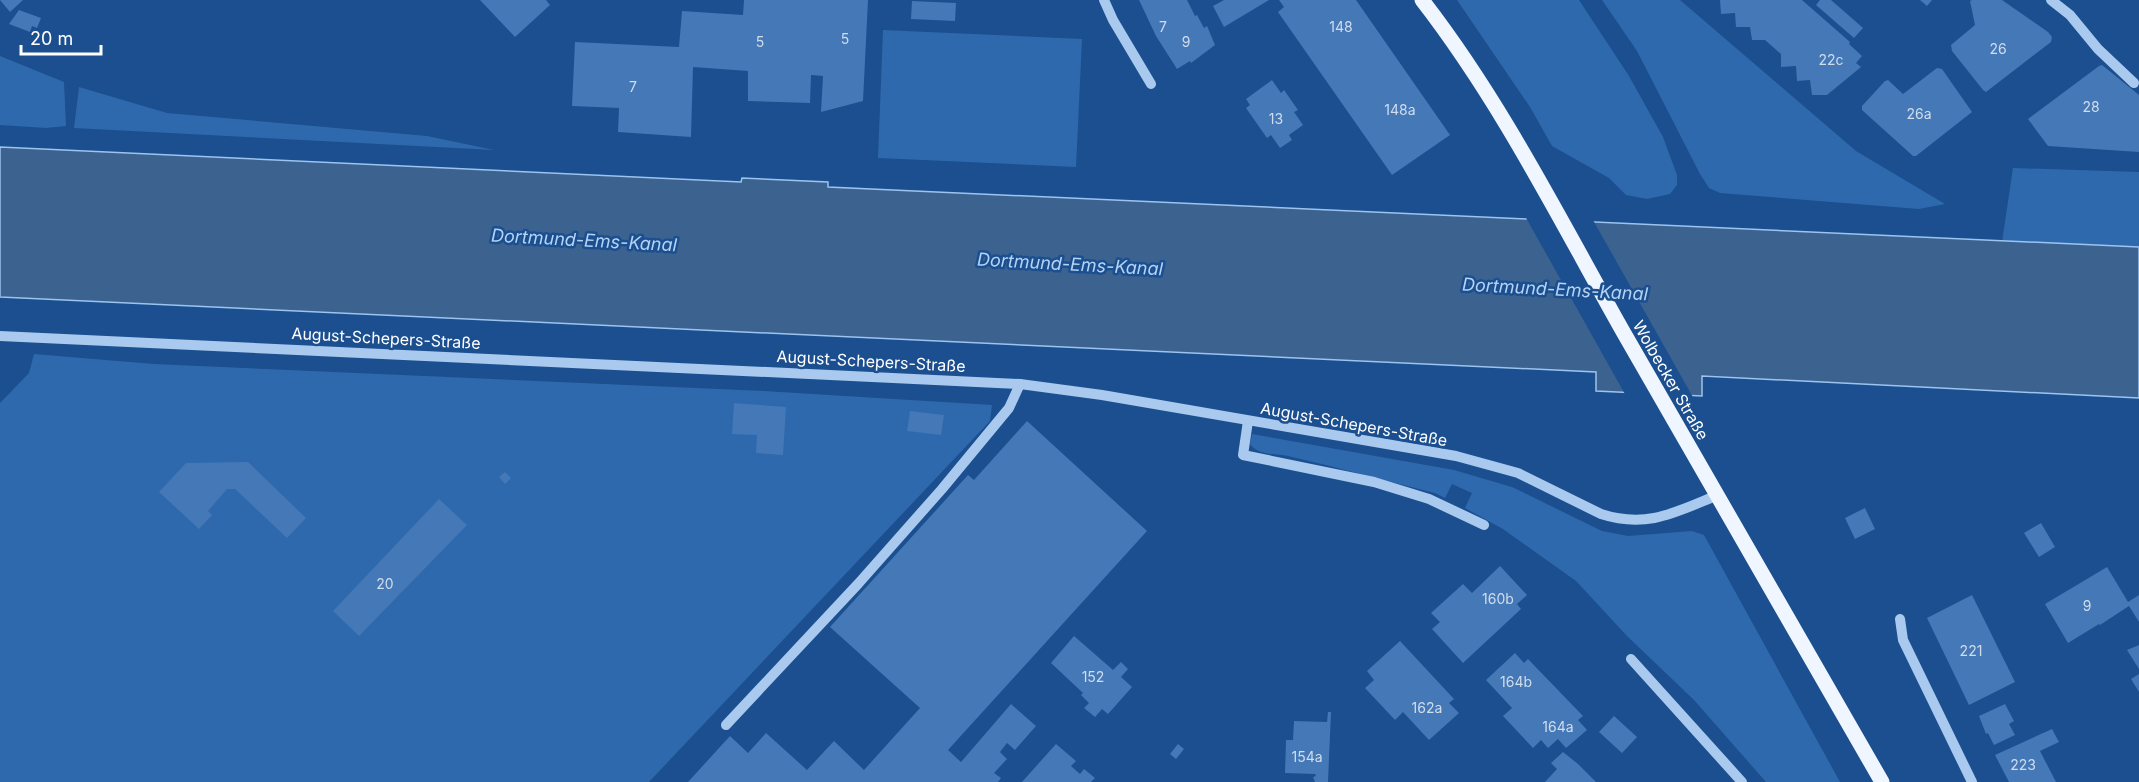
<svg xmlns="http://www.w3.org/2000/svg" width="2139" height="782" font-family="Inter,sans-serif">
<rect width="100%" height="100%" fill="#1b4f8f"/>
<g fill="#2e69ad">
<path d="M 1457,0 L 1579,0 L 1629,76 L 1663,137 L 1677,175 L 1677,185 L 1670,194 L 1647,199 L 1626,195 L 1609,178 L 1552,146 L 1530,107 Z"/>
<path d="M 1602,0 L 1680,0 L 1856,151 L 1945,204 L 1919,209 L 1720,193 L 1709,188 L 1700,174 L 1637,51 Z"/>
<path d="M 883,30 L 1082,39 L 1076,167 L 878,158 Z"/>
<path d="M 0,56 L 64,82 L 66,126 L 46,128 L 0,125 Z"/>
<path d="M 79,87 L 167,113 L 427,136 L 494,150 L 74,128 Z"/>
<path d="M 2013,168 L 2139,172 L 2139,247 L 2002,242 Z"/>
<path d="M 34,354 L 154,364 L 764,391 L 992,405 L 990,421 L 649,782 L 0,782 L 0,403 L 29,373 Z"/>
<path d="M 1252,434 L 1454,470 L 1488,480 L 1512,487 L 1602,531 L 1628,536 L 1692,531 L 1704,535 L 1840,782 L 1766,782 L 1694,700 L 1627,636 L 1576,581 L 1503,529 L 1465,508 L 1472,493 L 1452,484 L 1445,498 L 1435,493 C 1386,481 1337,467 1288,456 C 1276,454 1257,455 1250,444 Z"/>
</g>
<path fill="#3c6290" stroke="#9cc4f0" stroke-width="1.5" d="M 0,147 L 741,182 L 742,178 L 828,182 L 828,187 L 2139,247 L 2139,398 L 1702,376 L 1702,396 L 1596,391 L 1596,372 L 0,297 Z"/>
<path fill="#1b4f8f" d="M 1525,216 L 1593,220 L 1694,399 L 1626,396 Z"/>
<g fill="#4478b7">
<path d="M 0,0 L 23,0 L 10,12 Z"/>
<path d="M 480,0 L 546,0 L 550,5 L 515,37 Z"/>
<path d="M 744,0 L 868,0 L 863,101 L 821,112 L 823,76 L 811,75 L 810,103 L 748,101 L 748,71 L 693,67 L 691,137 L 618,132 L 619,108 L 572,106 L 575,42 L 679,47 L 682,11 L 743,15 Z"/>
<path d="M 1139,0 L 1187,0 L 1195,16 L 1197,15 L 1204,28 L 1207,26 L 1215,45 L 1191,63 L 1190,61 L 1177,69 L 1156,36 Z"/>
<path d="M 1224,0 L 1269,0 L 1224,27 L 1213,6 Z"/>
<path d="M 1279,0 L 1356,0 L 1450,135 L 1392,175 L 1278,12 L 1284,7 Z"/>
<path d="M 1720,0 L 1802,0 L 1850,42 L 1849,44 L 1862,56 L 1856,63 L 1861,67 L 1827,95 L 1812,95 L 1810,80 L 1797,81 L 1796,66 L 1781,67 L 1781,54 L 1765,40 L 1752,40 L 1750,27 L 1736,27 L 1735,13 L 1721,14 Z"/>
<path d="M 1820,0 L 1831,0 L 1863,28 L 1854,38 L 1816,5 Z"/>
<path d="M 1920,0 L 1932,0 L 1927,6 Z"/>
<path d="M 1972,0 L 2002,0 L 2048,32 L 2052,37 L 2051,42 L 1986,92 L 1983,90 L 1952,51 L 1951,45 L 1975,25 L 1970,1 Z"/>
<path d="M 912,1 L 956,3 L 955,21 L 911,19 Z"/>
<path d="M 19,10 L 41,18 L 37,28 L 32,26 L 30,32 L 9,24 Z"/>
<path d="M 2102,65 L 2139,95 L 2139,152 L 2048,146 L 2028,119 L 2099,66 Z"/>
<path d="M 1937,68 L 1942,69 L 1972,112 L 1916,156 L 1913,156 L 1862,110 L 1862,106 L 1885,81 L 1888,80 L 1903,94 Z"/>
<path d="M 1272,80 L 1281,93 L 1284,90 L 1298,110 L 1294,112 L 1303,125 L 1289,135 L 1292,140 L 1280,148 L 1271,135 L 1267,138 L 1246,108 L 1250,105 L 1246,99 Z"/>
<path d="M 734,403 L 786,407 L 783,455 L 756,453 L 757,435 L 732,434 Z"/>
<path d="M 910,411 L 944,415 L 941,435 L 907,431 Z"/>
<path d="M 1027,421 L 1147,531 L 948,750 L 961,762 L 1011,704 L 1036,726 L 1015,750 L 1007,743 L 1000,752 L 1007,759 L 994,773 L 1001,778 L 998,782 L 688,782 L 730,736 L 748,753 L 766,733 L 807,770 L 834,741 L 864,770 L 920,708 L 830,627 L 968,475 L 974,480 Z"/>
<path d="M 248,462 L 306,518 L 287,538 L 235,489 L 227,489 L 208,511 L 212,515 L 199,529 L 159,492 L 186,463 Z"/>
<path d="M 505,472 L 511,478 L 505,484 L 499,477 Z"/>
<path d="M 439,499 L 467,525 L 359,636 L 333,611 Z"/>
<path d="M 1865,508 L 1875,529 L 1855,539 L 1845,518 Z"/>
<path d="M 2041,523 L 2055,547 L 2039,557 L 2024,533 Z"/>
<path d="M 1500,566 L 1527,595 L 1517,604 L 1521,609 L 1463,663 L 1432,629 L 1440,622 L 1431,613 L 1463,584 L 1472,593 Z"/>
<path d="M 2107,567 L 2128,602 L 2139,595 L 2139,622 L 2129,606 L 2100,625 L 2099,624 L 2068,643 L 2045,604 Z"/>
<path d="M 1972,595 L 2015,682 L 1969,705 L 1927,618 Z"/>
<path d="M 1074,636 L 1113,670 L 1121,662 L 1128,669 L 1121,677 L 1132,687 L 1108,714 L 1102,709 L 1095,717 L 1084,708 L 1089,703 L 1081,695 L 1083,693 L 1051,663 Z"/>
<path d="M 1400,641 L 1454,699 L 1449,703 L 1459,713 L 1429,740 L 1403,712 L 1395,720 L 1365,688 L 1374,680 L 1367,671 Z"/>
<path d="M 2139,645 L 2139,669 L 2127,650 Z"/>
<path d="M 1515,653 L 1524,663 L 1528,659 L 1583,716 L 1578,720 L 1587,730 L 1566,748 L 1558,739 L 1548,748 L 1541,740 L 1533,748 L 1503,716 L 1512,708 L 1486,680 Z"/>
<path d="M 2139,674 L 2139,692 L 2131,679 Z"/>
<path d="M 2005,704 L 2014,721 L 2009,724 L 2015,735 L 1994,745 L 1988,733 L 1986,734 L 1979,716 Z"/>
<path d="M 1328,712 L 1331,712 L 1328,782 L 1315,782 L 1313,777 L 1316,776 L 1315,774 L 1285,773 L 1286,740 L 1293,740 L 1294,721 L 1327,722 Z"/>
<path d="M 1614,716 L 1637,737 L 1622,753 L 1599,732 Z"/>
<path d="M 2052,729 L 2059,742 L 2040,751 L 2056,782 L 2009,782 L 1995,755 Z"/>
<path d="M 1056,744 L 1076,761 L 1071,766 L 1080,774 L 1084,769 L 1095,778 L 1091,782 L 1022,782 Z"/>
<path d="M 1178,744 L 1184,749 L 1176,759 L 1170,754 Z"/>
<path d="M 1563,752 L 1578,764 L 1596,782 L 1545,782 L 1557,769 L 1551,763 Z"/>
</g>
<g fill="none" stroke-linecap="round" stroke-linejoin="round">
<g stroke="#a9c9ee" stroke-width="10">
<path d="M 1104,0 L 1113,20 L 1151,84"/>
<path d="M 2051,0 L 2070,15 L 2098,49 L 2134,83"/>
<path d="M 0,336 L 1020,384 L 1102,395 L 1456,456 L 1518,473 L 1601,514 C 1647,529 1676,512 1718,495"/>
<path d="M 1248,421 L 1243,455 L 1374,482 L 1429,499 L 1484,525"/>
<path d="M 1900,619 L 1903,640 L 1972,782"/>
<path d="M 1631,659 L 1742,782"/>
<path d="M 726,725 L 858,584 L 942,489 L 1009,408 L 1020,384"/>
</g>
<path stroke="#f0f6ff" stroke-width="15" d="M 1422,0 C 1502,103 1561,222 1625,335 C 1710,485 1797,633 1882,782"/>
</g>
<g text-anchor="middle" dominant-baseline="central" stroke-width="5" stroke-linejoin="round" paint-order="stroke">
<g font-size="14" fill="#d0dded">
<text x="1163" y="26">7</text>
<text x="1341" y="26">148</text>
<text x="845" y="38">5</text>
<text x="760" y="41">5</text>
<text x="1186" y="41">9</text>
<text x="1998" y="48">26</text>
<text x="1831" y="59">22c</text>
<text x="633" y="86">7</text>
<text x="2091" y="106">28</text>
<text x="1400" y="109">148a</text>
<text x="1919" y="113">26a</text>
<text x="1276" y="118">13</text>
<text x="385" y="583">20</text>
<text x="1498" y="598">160b</text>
<text x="2087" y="605">9</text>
<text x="1971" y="650">221</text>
<text x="1093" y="676">152</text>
<text x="1516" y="681">164b</text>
<text x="1427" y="707">162a</text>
<text x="1558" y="726">164a</text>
<text x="1307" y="756">154a</text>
<text x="2023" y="764">223</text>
</g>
<g font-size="16" fill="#fff" stroke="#1b4f8f">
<text transform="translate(386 338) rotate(3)">August-Schepers-Straße</text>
<text transform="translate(871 361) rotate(3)">August-Schepers-Straße</text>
<text transform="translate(1671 380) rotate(60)">Wolbecker Straße</text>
<text transform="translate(1354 424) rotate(10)">August-Schepers-Straße</text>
</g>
<g font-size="18" font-style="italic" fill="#b5d3f5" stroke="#1b4f8f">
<text transform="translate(584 240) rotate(3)">Dortmund-Ems-Kanal</text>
<text transform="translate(1070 264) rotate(3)">Dortmund-Ems-Kanal</text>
<text transform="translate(1555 289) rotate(3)">Dortmund-Ems-Kanal</text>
</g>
</g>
<path d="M21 45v9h80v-9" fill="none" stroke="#ffffff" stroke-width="3"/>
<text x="30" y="45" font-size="18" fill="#ffffff" stroke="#1b4f8f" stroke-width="4.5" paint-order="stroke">20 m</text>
</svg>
